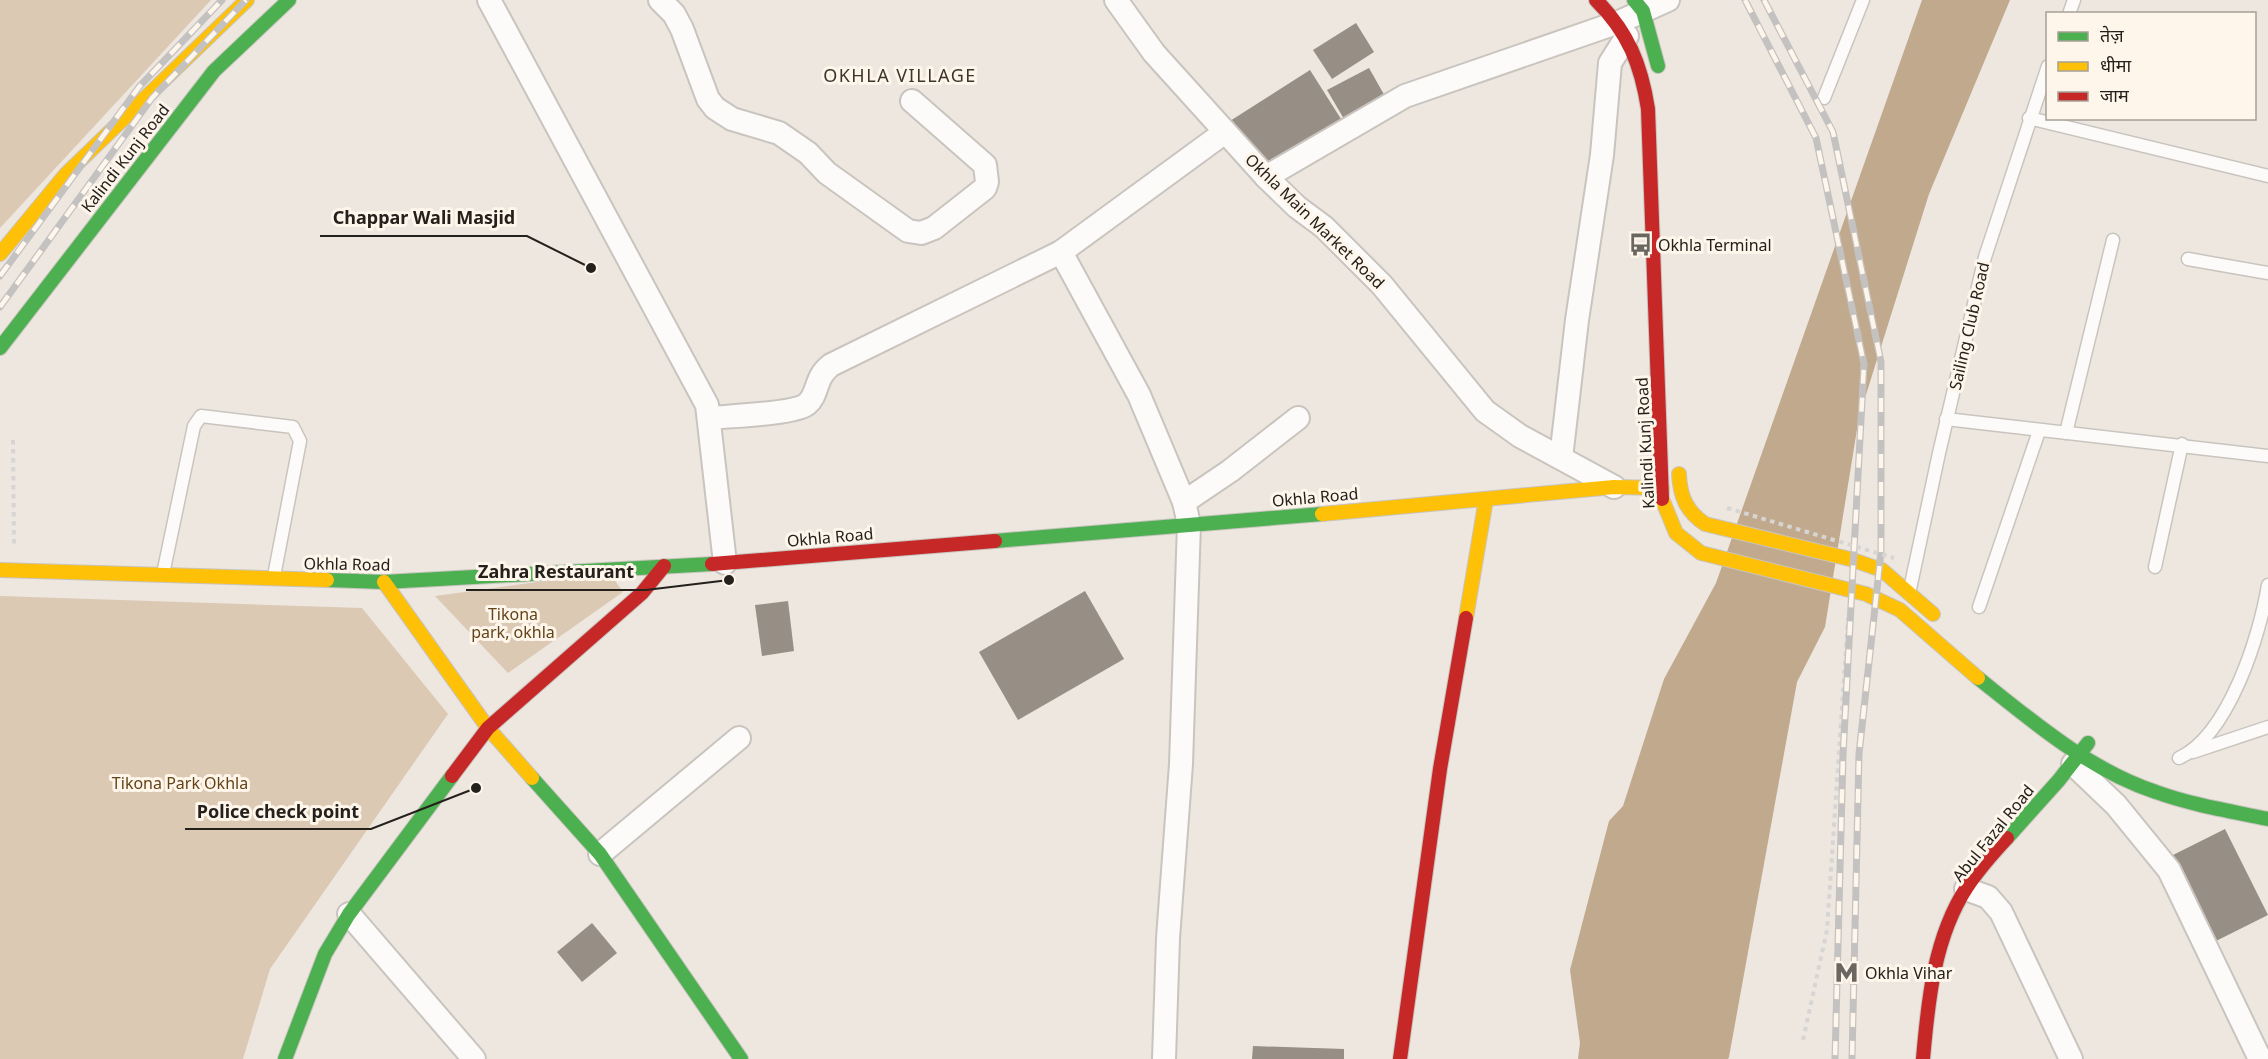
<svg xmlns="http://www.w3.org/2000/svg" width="2268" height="1059" font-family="'Noto Sans','Noto Sans Devanagari',sans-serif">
<rect width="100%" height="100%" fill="#ede7e0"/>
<g fill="#dcc9b3">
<path d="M 0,0 L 211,0 L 0,228 Z"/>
<path d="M 609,572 L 623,592 L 508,673 L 435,596 Z"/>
<path d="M 0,596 L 362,608 L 448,714 L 270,969 L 243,1059 L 0,1059 Z"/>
</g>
<path fill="#c0a98d" d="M 1922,0 L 2010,0 L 1929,194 L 1859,417 L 1825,627 L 1797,682 L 1729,1057 L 1728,1059 L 1578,1059 L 1580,1043 L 1570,970 L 1609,821 L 1623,806 L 1664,679 L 1716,583 Z"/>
<g fill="#978e85">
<path d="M 1356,23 L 1374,52 L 1332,79 L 1313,50 Z"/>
<path d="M 1369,68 L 1386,98 L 1344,119 L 1327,90 Z"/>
<path d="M 1310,70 L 1341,119 L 1261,170 L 1230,121 Z"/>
<path d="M 1085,591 L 1124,659 L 1018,720 L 979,652 Z"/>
<path d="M 788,601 L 794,651 L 762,656 L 755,605 Z"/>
<path d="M 2225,829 L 2268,915 L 2212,943 L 2169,857 Z"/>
<path d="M 592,923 L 617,953 L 582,982 L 557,952 Z"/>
<path d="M 1253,1046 L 1344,1049 L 1344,1059 L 1252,1059 Z"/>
</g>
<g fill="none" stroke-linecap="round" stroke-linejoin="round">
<defs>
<g id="lane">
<path d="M 2069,14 L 2074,0"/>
<path d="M 1824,98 L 1863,0"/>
<path d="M 2029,118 L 2268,176"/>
<path d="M 2188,259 L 2268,273"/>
<path d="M 1946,419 L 2268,456"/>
<path d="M 2066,433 L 2113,240"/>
<path d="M 2155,567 L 2182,444"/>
<path d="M 163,574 L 194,426 L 201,416 L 293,427 L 300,441 L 274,576"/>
<path d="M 1910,589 L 1939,453 L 1985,257 L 2048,66"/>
<path d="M 1979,607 L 2039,431"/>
<path d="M 2193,752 L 2268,727"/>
<path d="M 2179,758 C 2229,735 2260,635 2268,585"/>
</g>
<g id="street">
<path d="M 489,0 L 707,405 L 725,563"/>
<path d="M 660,0 L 674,14 L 682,29 L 708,99 L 715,108 L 732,119 L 779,133 L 808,153 L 827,173 L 908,231 L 921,233 L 934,228 L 985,188 L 987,182 L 985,165 L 912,101"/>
<path d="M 1116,0 L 1154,53 L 1266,177 L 1297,207 L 1324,227 L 1382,285 L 1485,411 L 1520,436 L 1614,487"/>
<path d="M 1266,177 L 1405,96 L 1619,22 L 1668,0"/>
<path d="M 1061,252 L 1139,395 L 1184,502 L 1189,524 L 1181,764 L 1168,938 L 1164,1059"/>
<path d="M 710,418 C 729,416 795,414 807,404 C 819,394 814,378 831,365 L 1061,252 L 1225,132"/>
<path d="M 1561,458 L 1577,320 L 1602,155 L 1610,63 L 1627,36"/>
<path d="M 1184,502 L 1230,471 L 1298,418"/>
<path d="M 2073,764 L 2116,805 L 2169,870 L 2260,1059"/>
<path d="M 600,854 L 739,738"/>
<path d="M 1966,889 L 1988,897 L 2001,912 L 2071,1059"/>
<path d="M 349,914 L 474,1059"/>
</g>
<g id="fast">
<path d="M 1634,0 L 1643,11 L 1658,66"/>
<path d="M 0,348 L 214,71 L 289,0"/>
<path d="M 995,541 L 1322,514"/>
<path d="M 327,580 L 384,582 L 712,564"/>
<path d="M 1978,678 C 2032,721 2089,770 2156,792 C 2192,805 2230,811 2268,819"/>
<path d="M 532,778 L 600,854 L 741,1059"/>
<path d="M 2007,838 L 2059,780 L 2088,743"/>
<path d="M 285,1059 L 325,954 L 349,914 L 452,776"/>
</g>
<g id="slow">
<path d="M 0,254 L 66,174 L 247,0"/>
<path d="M 1679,474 C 1680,496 1686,511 1705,524 L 1850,559 L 1882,570 L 1933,614"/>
<path d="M 1662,499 L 1676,533 L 1701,553 L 1866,594 L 1900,610 L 1978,678"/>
<path d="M 1322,514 L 1614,487 L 1662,488"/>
<path d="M 0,570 L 327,580"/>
<path d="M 384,582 L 488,728 L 532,778"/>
<path d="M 1466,618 L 1486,499"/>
</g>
<g id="jam">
<path d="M 1596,0 C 1628,32 1641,64 1648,109 L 1662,499"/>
<path d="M 712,564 L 995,541"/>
<path d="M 452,776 L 488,728 L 642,593 L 664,566"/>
<path d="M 1400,1059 L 1440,769 L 1466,618"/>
<path d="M 1923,1059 C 1928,1001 1934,937 1967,887 C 1978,870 1993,853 2007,838"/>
</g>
</defs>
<use href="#lane" stroke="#c9c4be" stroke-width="15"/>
<use href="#street" stroke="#c9c4be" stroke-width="26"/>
<use href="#fast" stroke="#c9c4be" stroke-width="16"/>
<use href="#slow" stroke="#c9c4be" stroke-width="16"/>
<use href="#jam" stroke="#c9c4be" stroke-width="16"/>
<g stroke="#d7d5d3" stroke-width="4" stroke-dasharray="4.5 4.5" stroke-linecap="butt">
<path d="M 13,440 L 14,545"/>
<path d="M 1803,1040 L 1827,930 L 1848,618"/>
</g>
<use href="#lane" stroke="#fcfbfa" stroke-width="12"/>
<use href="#street" stroke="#fcfbfa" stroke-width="22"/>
<use href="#fast" stroke="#4caf50" stroke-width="14"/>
<use href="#slow" stroke="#ffc107" stroke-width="14"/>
<use href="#jam" stroke="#c62828" stroke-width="14"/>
<defs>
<g id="rail">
<path d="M 1745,0 L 1816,138 L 1864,364 L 1843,755 L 1835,1059"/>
<path d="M 1764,0 L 1833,132 L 1881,362 L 1881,552 L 1859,754 L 1852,1059"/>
<path d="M 0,276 L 139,87 L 222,0"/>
<path d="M 0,307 L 152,98 L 246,0"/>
</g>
</defs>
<use href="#rail" stroke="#c4c2c1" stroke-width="7"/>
<use href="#rail" stroke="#fef5eb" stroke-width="4.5" stroke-dasharray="14" stroke-linecap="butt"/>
<path stroke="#d7d5d3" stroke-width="4" stroke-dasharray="4.5 4.5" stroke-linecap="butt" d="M 1727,508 L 1894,558"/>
</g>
<defs>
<symbol id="bus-bare" viewBox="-9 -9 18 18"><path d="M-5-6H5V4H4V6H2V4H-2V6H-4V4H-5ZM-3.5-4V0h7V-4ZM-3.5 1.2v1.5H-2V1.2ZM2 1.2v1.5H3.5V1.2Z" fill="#6a6660" stroke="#fef5eb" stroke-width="2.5" paint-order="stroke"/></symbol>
<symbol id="metro-bare" viewBox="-9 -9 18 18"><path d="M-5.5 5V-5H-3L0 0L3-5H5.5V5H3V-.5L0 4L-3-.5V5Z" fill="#6a6660" stroke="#fef5eb" stroke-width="2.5" paint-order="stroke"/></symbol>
</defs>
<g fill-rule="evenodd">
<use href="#bus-bare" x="1624" y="228" width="33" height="33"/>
<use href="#metro-bare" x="1830" y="956" width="33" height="33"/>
</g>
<g text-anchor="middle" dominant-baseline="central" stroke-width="6" stroke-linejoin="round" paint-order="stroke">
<g font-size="16" fill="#24201b" stroke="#fef5eb">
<text transform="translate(125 158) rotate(-52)">Kalindi Kunj Road</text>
<text transform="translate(1315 221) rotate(44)">Okhla Main Market Road</text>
<text transform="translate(1969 326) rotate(-77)">Sailing Club Road</text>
<text transform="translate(1645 443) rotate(-93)">Kalindi Kunj Road</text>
<text transform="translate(1315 497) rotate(-5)">Okhla Road</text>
<text transform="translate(830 537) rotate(-5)">Okhla Road</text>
<text transform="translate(347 564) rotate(1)">Okhla Road</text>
<text transform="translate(1993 833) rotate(-51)">Abul Fazal Road</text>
</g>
<g font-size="16" fill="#24201b" stroke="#fef5eb" text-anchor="start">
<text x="1658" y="245">Okhla Terminal</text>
<text x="1865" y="973">Okhla Vihar</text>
</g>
<g font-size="16" fill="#634317" stroke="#fef5eb">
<text x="513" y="614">Tikona<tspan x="513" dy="18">park, okhla</tspan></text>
<text x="180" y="783">Tikona Park Okhla</text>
</g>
<g font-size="18" letter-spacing="1.5" fill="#3d342a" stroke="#fef5eb">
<text x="900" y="75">OKHLA VILLAGE</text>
</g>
</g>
<path fill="none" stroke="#24201b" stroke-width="2" d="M591 268L527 236H320M729 580L646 590H466M476 788L371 829H185"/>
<g fill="#24201b" stroke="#fef5eb" stroke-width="2">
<circle cx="591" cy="268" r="6"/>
<circle cx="729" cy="580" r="6"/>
<circle cx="476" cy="788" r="6"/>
</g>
<g font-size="18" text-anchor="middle" font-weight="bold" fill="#24201b" stroke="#fef5eb" stroke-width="6" stroke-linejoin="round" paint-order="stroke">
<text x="424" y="224">Chappar Wali Masjid</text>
<text x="556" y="578">Zahra Restaurant</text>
<text x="278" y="818">Police check point</text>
</g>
<rect x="2046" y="12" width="210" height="108" fill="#fef5eb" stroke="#a7a098" stroke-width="1.5"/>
<rect x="2058" y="32" width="30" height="9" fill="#4caf50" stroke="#a7a098" stroke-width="1.5"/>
<text x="2100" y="42" font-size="18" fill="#24201b">तेज़</text>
<rect x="2058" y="62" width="30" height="9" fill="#ffc107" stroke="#a7a098" stroke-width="1.5"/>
<text x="2100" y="72" font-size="18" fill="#24201b">धीमा</text>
<rect x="2058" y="92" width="30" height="9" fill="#c62828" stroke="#a7a098" stroke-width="1.5"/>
<text x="2100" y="102" font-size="18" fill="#24201b">जाम</text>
</svg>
